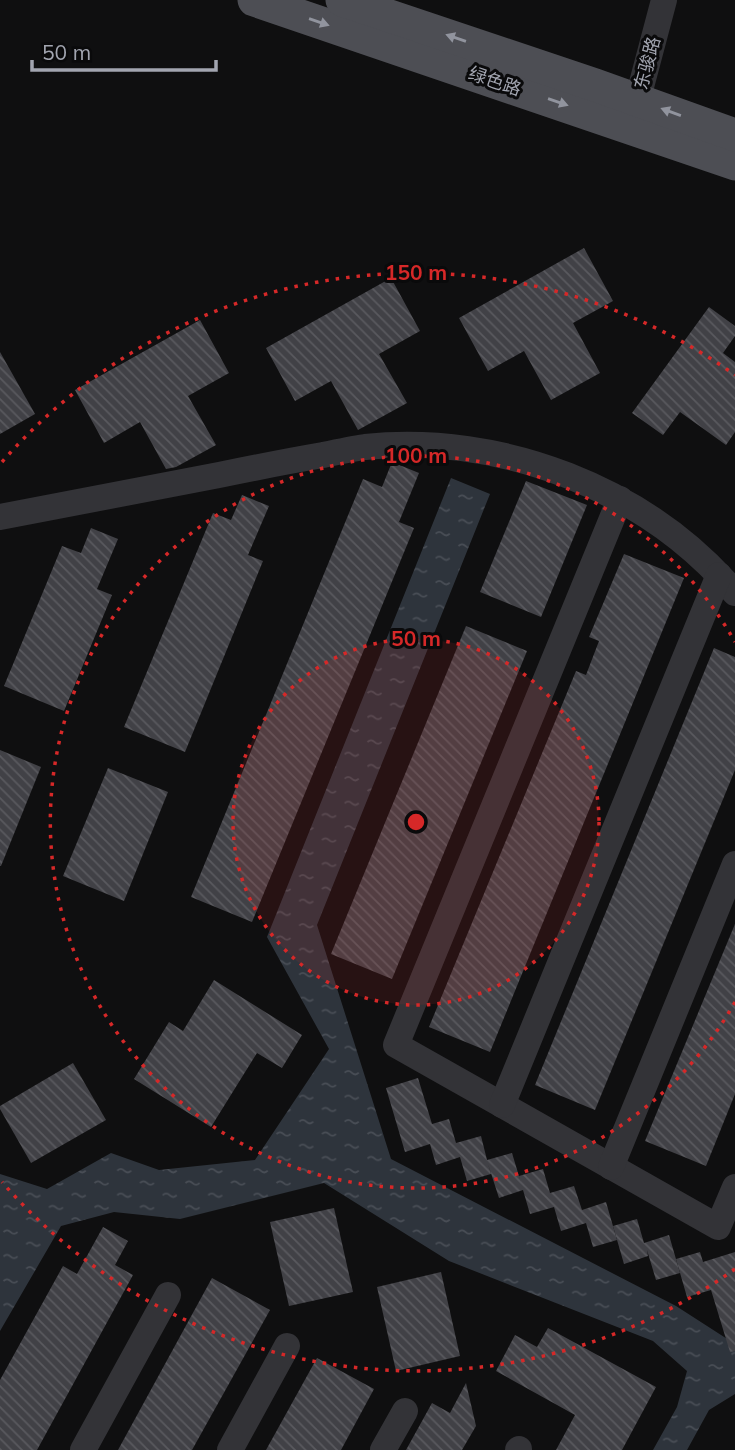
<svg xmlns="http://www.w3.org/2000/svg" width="735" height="1450" font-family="Mulish,'Noto Sans SC',sans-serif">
<defs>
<pattern id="water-ripples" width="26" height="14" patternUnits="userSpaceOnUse" patternTransform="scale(1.75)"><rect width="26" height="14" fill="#2e343c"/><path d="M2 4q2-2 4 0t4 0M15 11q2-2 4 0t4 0" fill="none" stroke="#494e56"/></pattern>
<pattern id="building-back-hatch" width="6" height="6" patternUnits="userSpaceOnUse" patternTransform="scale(1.75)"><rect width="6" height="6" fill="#414146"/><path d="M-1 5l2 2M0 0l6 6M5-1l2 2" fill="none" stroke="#59595e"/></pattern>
</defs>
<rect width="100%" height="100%" fill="#0f0f10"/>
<path fill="url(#water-ripples)" d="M 451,478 L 490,494 L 317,925 L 391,1159 L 676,1306 L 735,1344 L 735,1394 L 709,1410 L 687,1450 L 653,1450 L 677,1407 L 687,1371 L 653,1341 L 449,1261 L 324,1183 L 180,1219 L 114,1212 L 61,1226 L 0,1331 L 0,1174 L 47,1189 L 111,1153 L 159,1170 L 255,1160 L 329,1049 L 267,937 Z"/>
<g fill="url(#building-back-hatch)">
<path d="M 584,248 L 613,301 L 573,323 L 600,373 L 551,400 L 524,351 L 488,371 L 459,318 Z"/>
<path d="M 391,278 L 420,331 L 379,354 L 407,403 L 358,430 L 331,381 L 295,401 L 266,348 Z"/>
<path d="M 709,307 L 735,326 L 735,336 L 723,353 L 735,362 L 735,432 L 726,445 L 680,412 L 663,435 L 632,413 Z"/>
<path d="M 200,320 L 229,373 L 188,396 L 216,445 L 176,467 L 166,469 L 140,422 L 104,443 L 75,390 Z"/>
<path d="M 0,352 L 35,414 L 0,434 Z"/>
<path d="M 392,462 L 419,473 L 399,522 L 414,528 L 252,922 L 191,897 L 363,479 L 382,487 Z"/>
<path d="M 526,481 L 587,505 L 541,617 L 480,592 Z"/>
<path d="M 242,495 L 269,506 L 248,555 L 263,561 L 185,752 L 124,727 L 213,513 L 231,520 Z"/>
<path d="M 91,528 L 118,539 L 97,589 L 112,595 L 64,711 L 4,686 L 62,546 L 81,553 Z"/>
<path d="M 624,554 L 684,578 L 490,1052 L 429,1027 L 576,671 L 586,675 L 599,641 L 589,637 Z"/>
<path d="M 466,626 L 527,651 L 392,979 L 331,954 Z"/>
<path d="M 714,648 L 735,657 L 735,770 L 595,1110 L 535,1085 Z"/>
<path d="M 0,750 L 41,767 L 1,866 L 0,866 Z"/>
<path d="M 108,768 L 168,792 L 124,901 L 63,876 Z"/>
<path d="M 735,924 L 735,1094 L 706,1166 L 645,1141 Z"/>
<path d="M 214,980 L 302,1035 L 282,1068 L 257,1053 L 211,1127 L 134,1079 L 169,1022 L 183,1031 Z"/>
<path d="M 73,1063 L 106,1120 L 31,1163 L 0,1109 L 0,1106 Z"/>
<path d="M 418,1078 L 432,1124 L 449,1119 L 456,1143 L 481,1136 L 487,1160 L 512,1153 L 521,1183 L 519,1176 L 543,1169 L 550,1193 L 574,1186 L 582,1210 L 606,1202 L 617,1240 L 593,1247 L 586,1223 L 561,1231 L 554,1207 L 530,1214 L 523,1190 L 499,1198 L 488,1164 L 491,1174 L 467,1181 L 460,1157 L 436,1165 L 430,1144 L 405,1152 L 386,1088 Z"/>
<path d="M 334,1208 L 353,1292 L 289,1306 L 270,1222 Z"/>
<path d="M 637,1219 L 644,1243 L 669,1235 L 680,1273 L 656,1280 L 647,1250 L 648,1256 L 624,1264 L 613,1226 Z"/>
<path d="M 103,1227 L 128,1241 L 115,1265 L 133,1275 L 37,1450 L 0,1450 L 0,1380 L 63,1266 L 77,1274 Z"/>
<path d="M 700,1252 L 703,1262 L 735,1252 L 735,1351 L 730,1352 L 711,1290 L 687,1297 L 676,1259 Z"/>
<path d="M 441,1272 L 460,1356 L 396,1371 L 377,1287 Z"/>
<path d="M 212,1278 L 270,1310 L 192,1450 L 118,1450 Z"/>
<path d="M 548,1328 L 656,1387 L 622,1450 L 556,1450 L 575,1415 L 496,1371 L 515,1335 L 537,1347 Z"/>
<path d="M 317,1358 L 374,1389 L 341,1450 L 266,1450 Z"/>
<path d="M 466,1383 L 476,1426 L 462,1450 L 406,1450 L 432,1403 L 450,1413 Z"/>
</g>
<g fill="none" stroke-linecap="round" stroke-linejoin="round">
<g stroke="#333337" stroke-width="26">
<path d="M 633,117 L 664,0"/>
<path d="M 620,499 L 396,1045 L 718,1227 L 735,1187"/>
<path d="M 0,517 C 73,503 146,489 219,475 C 253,468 288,461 323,455 C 337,452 351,449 365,447 C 501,433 646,488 735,593"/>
<path d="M 502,1105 L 719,575"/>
<path d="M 611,1167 L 735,864"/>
<path d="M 83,1450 L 168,1295"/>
<path d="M 230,1450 L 287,1346"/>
<path d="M 383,1450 L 405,1411"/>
<path d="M 518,1450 L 519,1449"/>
</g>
<g stroke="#4d4e54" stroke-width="33">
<path d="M 254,0 L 735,164"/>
<path d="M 342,0 L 595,85 L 735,135"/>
</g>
</g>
<defs><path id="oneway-solid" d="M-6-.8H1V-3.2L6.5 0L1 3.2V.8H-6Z" transform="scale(1.75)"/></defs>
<g fill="#91949e">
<use href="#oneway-solid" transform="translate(319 22) rotate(19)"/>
<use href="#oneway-solid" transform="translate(456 38) rotate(-161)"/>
<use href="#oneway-solid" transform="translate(558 102) rotate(19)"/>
<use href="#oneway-solid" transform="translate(671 112) rotate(-160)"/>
</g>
<circle cx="416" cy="822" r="183" fill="#d62828" fill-opacity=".12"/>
<g fill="none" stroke="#d62828" stroke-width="3.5" stroke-dasharray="3.5 7">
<circle cx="416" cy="822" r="183"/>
<path d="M735 1002A366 366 0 1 1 735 642"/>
<path d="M735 1269A549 549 0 0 1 2 1182M2 462A549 549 0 0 1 735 375"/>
</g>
<g text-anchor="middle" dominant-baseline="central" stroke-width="6" stroke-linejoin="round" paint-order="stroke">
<g font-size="18" fill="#a2a5b0" stroke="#0a0a0b">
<text transform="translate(647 63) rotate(-75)">东骏路</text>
<text transform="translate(495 81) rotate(19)">绿色路</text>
</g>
</g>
<circle cx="416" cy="822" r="10" fill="#d62828" stroke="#0a0a0b" stroke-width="3.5"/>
<g font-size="21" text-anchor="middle" font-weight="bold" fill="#d62828" stroke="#0a0a0b" stroke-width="6" stroke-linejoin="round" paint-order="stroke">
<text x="416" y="280">150 m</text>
<text x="416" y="463">100 m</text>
<text x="416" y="646">50 m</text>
</g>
<path d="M32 60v10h184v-10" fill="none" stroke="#a2a5b0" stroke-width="3.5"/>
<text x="42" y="60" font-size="21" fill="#a2a5b0" stroke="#0a0a0b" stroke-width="5" paint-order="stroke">50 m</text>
</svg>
